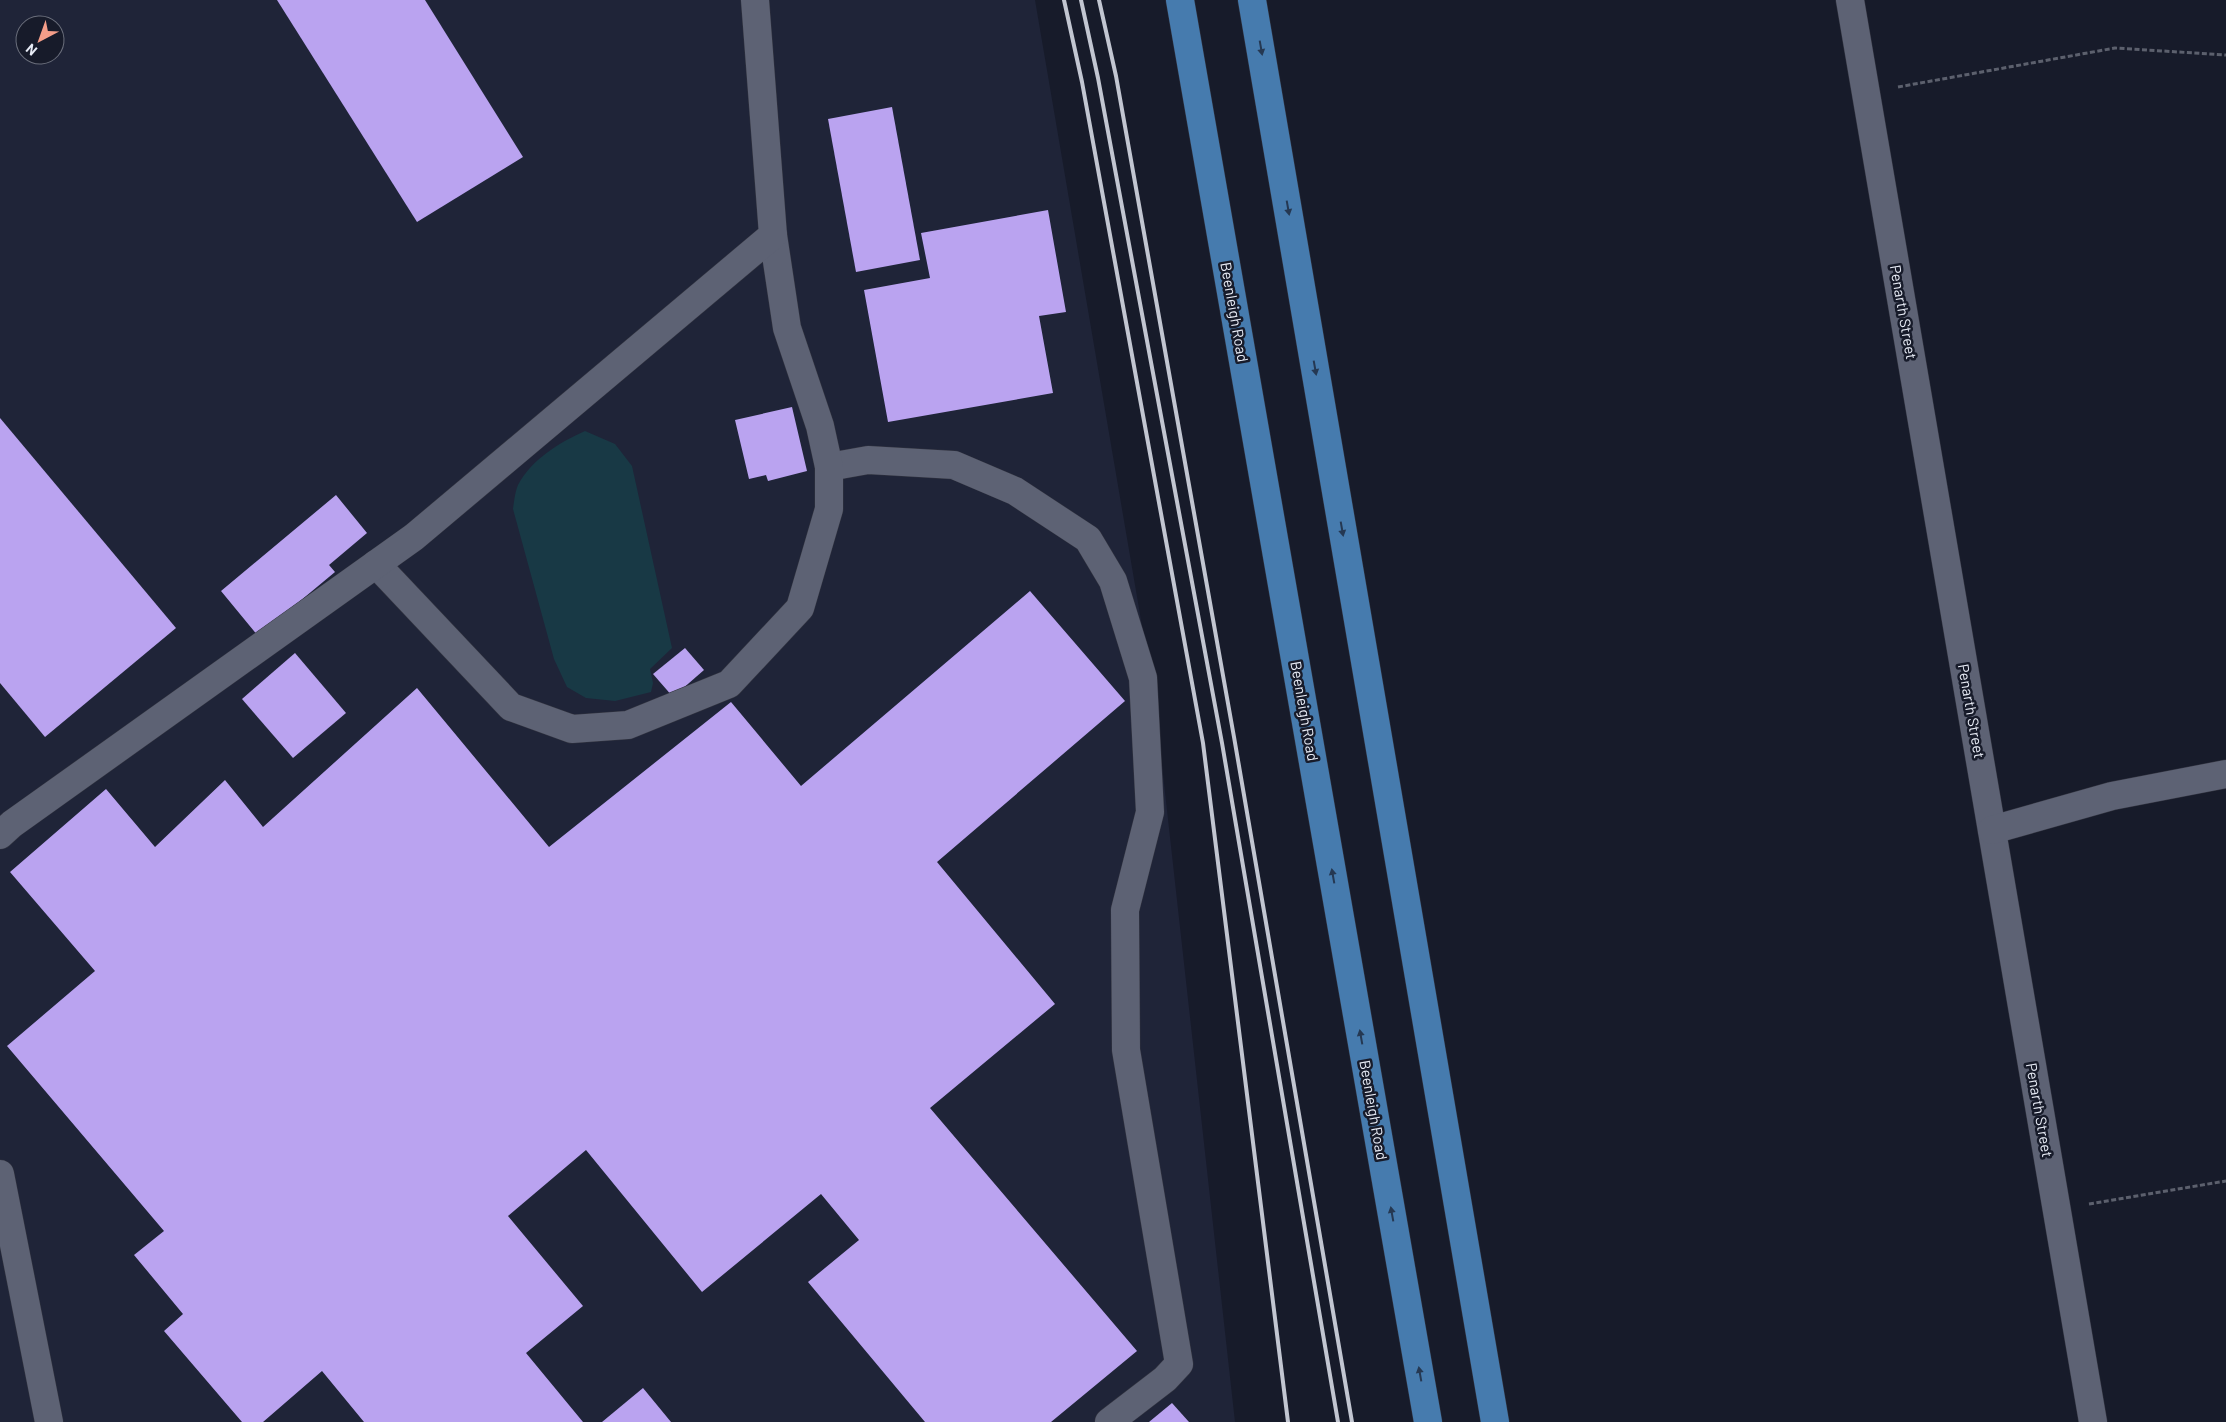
<svg xmlns="http://www.w3.org/2000/svg" width="2226" height="1422" font-family="Barlow,sans-serif">
<rect width="100%" height="100%" fill="#171b2a"/>
<path fill="#1f2438" fill-rule="evenodd" d="M 0,0 L 1035,0 L 1155,702 L 1235,1422 L 0,1422 ZM 25,25 L 55,25 L 55,55 L 25,55 Z"/>
<path fill="#183945" d="M 585,431 L 615,444 L 632,466 L 672,648 L 650,669 L 653,683 L 651,692 L 615,701 L 586,698 L 567,687 L 554,659 L 513,509 C 514,502 515,492 518,485 C 531,460 560,442 585,431 Z"/>
<g fill="#baa3f0">
<path d="M 277,0 L 425,0 L 523,157 L 417,222 Z"/>
<path d="M 892,107 L 920,260 L 856,272 L 828,119 Z"/>
<path d="M 1048,210 L 1066,312 L 1039,316 L 1053,393 L 888,422 L 864,290 L 930,278 L 921,233 Z"/>
<path d="M 792,407 L 807,471 L 768,481 L 766,475 L 749,479 L 735,420 Z"/>
<path d="M 0,418 L 176,628 L 45,737 L 0,683 Z"/>
<path d="M 336,495 L 367,533 L 329,565 L 335,572 L 258,636 L 221,591 Z"/>
<path d="M 1030,591 L 1125,701 L 937,862 L 1055,1004 L 930,1108 L 1137,1351 L 1051,1422 L 925,1422 L 808,1282 L 859,1240 L 821,1194 L 702,1292 L 586,1150 L 508,1216 L 583,1306 L 526,1353 L 583,1422 L 364,1422 L 322,1371 L 263,1422 L 242,1422 L 164,1331 L 183,1314 L 134,1255 L 164,1231 L 7,1046 L 95,971 L 10,872 L 106,789 L 155,847 L 225,780 L 263,827 L 417,688 L 549,847 L 731,702 L 801,786 Z"/>
<path d="M 685,648 L 704,670 L 673,697 L 653,674 Z"/>
<path d="M 295,653 L 346,713 L 293,758 L 242,699 Z"/>
<path d="M 643,1388 L 671,1422 L 602,1422 Z"/>
<path d="M 1172,1403 L 1189,1422 L 1149,1422 Z"/>
</g>
<g fill="none" stroke-linecap="round" stroke-linejoin="round">
<defs>
<g id="minor">
<path d="M 1850,0 L 2093,1422"/>
<path d="M 829,467 L 868,460 L 954,465 L 1015,491 L 1088,539 L 1113,581 L 1143,678 L 1150,812 L 1125,910 L 1126,1050 L 1179,1364 L 1165,1379 L 1109,1422"/>
<path d="M 376,564 L 511,707 L 572,729 L 628,725 L 729,684 L 800,608 L 829,509 L 829,467 L 820,426 L 787,328 L 773,235"/>
<path d="M 1992,830 L 2112,796 L 2226,774"/>
<path d="M 0,835 L 12,824 L 414,537 L 773,235 L 755,0"/>
<path d="M 0,1174 L 49,1422"/>
</g>
<g id="major">
<path d="M 1180,0 L 1428,1422"/>
<path d="M 1252,0 L 1495,1422"/>
</g>
</defs>
<use href="#minor" stroke="#323440" stroke-width="29"/>
<use href="#major" stroke="#323440" stroke-width="29"/>
<g stroke="#5c606d" stroke-width="3" stroke-dasharray="5 2.5" stroke-linecap="butt">
<path d="M 1898,87 L 2115,48 L 2226,55"/>
<path d="M 2089,1204 L 2226,1181"/>
</g>
<use href="#minor" stroke="#5d6274" stroke-width="28"/>
<use href="#major" stroke="#467bae" stroke-width="28"/>
<g stroke="#c2c6d1" stroke-width="4">
<path d="M 1064,0 L 1082,82 L 1203,743 L 1288,1422"/>
<path d="M 1081,0 L 1098,78 L 1222,743 L 1338,1422"/>
<path d="M 1099,0 L 1116,76 L 1234,737 L 1352,1422"/>
</g>
</g>
<defs><path id="oneway-solid" d="M-6-.8H1V-3.2L6.5 0L1 3.2V.8H-6Z" transform="scale(1.25)"/></defs>
<g fill="#253852">
<use href="#oneway-solid" transform="translate(1261 48) rotate(80)"/>
<use href="#oneway-solid" transform="translate(1288 208) rotate(80)"/>
<use href="#oneway-solid" transform="translate(1315 368) rotate(80)"/>
<use href="#oneway-solid" transform="translate(1342 529) rotate(80)"/>
<use href="#oneway-solid" transform="translate(1333 876) rotate(-100)"/>
<use href="#oneway-solid" transform="translate(1361 1037) rotate(-100)"/>
<use href="#oneway-solid" transform="translate(1392 1214) rotate(-100)"/>
<use href="#oneway-solid" transform="translate(1420 1374) rotate(-100)"/>
</g>
<g text-anchor="middle" dominant-baseline="central" stroke-width="5" stroke-linejoin="round" paint-order="stroke">
<g font-size="15" fill="#e8ecf6" stroke="#171b2a">
<text transform="translate(1235 312) rotate(80)">Beenleigh Road</text>
<text transform="translate(1904 312) rotate(80)">Penarth Street</text>
<text transform="translate(1305 711) rotate(80)">Beenleigh Road</text>
<text transform="translate(1972 711) rotate(80)">Penarth Street</text>
<text transform="translate(1374 1110) rotate(80)">Beenleigh Road</text>
<text transform="translate(2040 1110) rotate(80)">Penarth Street</text>
</g>
</g>
<g transform="translate(40 40) rotate(221)"><circle r="24" fill="#171b2a" stroke="#6b6f7c"/>
<path d="M0-4L9 19L0 12L-9 19Z" fill="#f49e89"/>
<text y="-8" font-size="14" font-weight="bold" text-anchor="middle" fill="#e8ecf6">N</text>
</g>
</svg>
